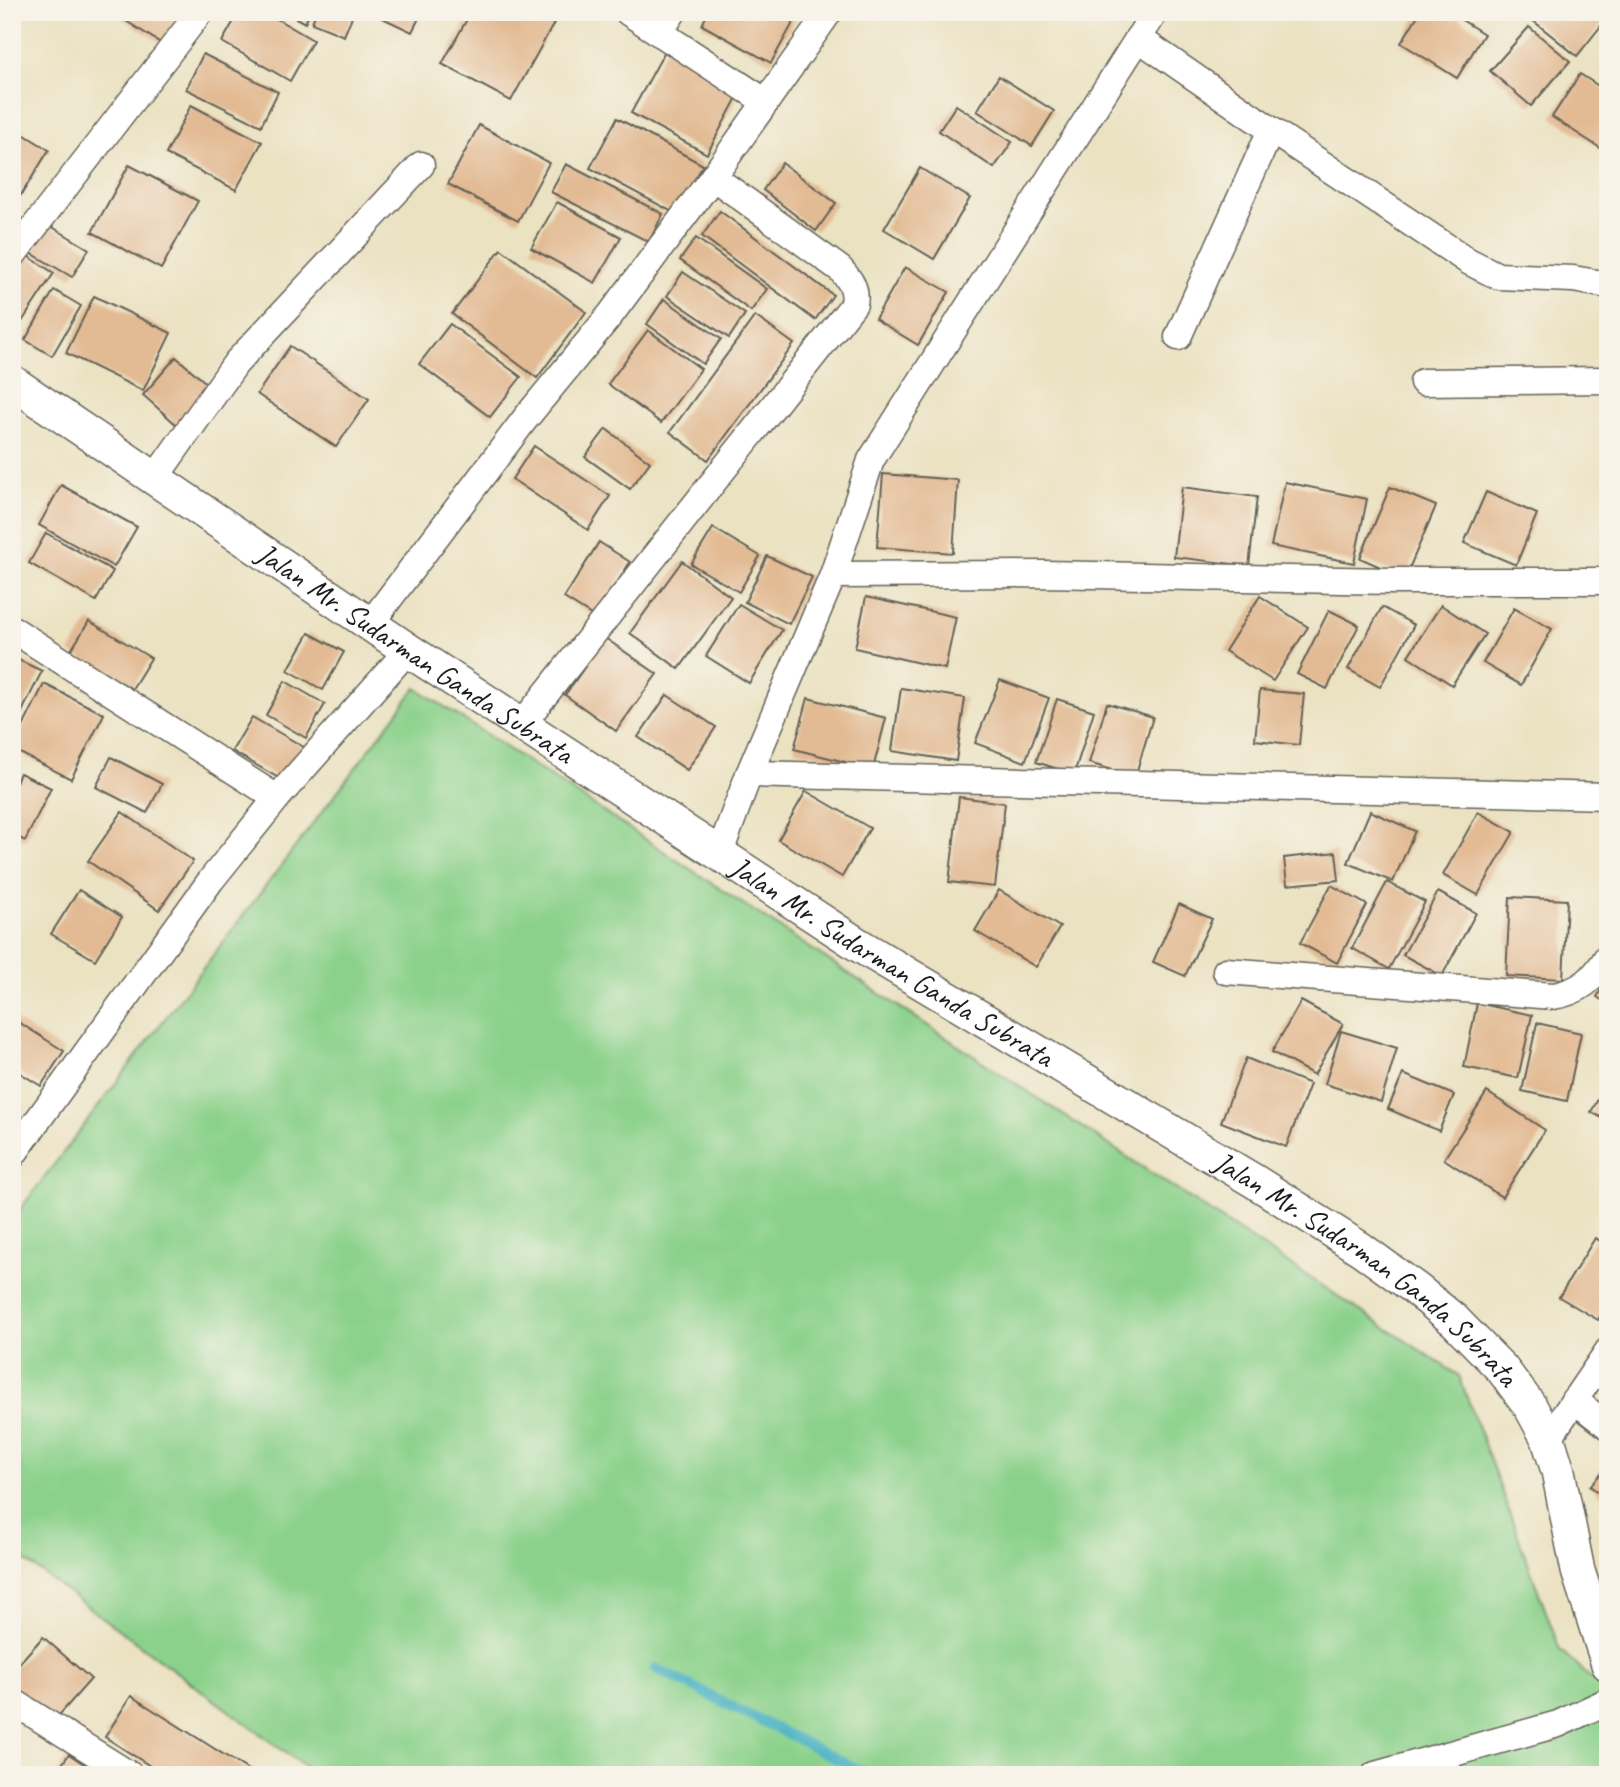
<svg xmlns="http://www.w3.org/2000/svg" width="1620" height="1787" font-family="Caveat,sans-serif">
<rect width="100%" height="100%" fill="#f7f3e8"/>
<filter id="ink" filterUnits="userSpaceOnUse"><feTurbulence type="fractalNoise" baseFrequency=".0143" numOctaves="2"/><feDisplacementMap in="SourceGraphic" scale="14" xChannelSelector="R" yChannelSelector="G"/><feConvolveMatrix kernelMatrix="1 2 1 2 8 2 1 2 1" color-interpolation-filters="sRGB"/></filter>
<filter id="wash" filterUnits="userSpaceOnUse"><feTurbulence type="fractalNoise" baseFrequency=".00686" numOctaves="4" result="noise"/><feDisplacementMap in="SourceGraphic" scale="28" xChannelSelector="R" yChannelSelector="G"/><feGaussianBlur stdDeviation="1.57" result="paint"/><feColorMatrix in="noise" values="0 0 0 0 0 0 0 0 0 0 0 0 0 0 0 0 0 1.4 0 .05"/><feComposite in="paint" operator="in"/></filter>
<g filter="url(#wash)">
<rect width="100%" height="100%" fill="#ebe2c2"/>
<path fill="#8bd18b" stroke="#547654" stroke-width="2" d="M 416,688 L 1459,1376 L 1560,1650 L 1608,1694 L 1608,1775 L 316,1775 L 12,1551 L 12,1220 Z"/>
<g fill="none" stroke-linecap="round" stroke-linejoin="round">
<path stroke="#46b1c4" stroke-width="10" d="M 655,1668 L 869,1775"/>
</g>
<g id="blocks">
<g fill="#e2ba93">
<path d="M 112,12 L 183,12 L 187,15 L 167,47 Z"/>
<path d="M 239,12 L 265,12 L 313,40 L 290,81 L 222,42 Z"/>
<path d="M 285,12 L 310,12 L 305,23 Z"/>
<path d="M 316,12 L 354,12 L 344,36 L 312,23 Z"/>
<path d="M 370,12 L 422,12 L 412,32 Z"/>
<path d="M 471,12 L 560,12 L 511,101 L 442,64 Z"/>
<path d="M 708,12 L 799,12 L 771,63 L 702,25 Z"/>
<path d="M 1420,12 L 1449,12 L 1484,34 L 1457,78 L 1401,43 Z"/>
<path d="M 1528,12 L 1608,12 L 1608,17 L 1577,56 L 1526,15 Z"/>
<path d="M 1529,27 L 1570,61 L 1531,106 L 1490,71 Z"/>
<path d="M 666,49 L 741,90 L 707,154 L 631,113 Z"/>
<path d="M 203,54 L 278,92 L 261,126 L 186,89 Z"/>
<path d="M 1580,74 L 1608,92 L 1608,153 L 1552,117 Z"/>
<path d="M 999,76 L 1054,111 L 1032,146 L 977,111 Z"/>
<path d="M 191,105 L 262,142 L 236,190 L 166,154 Z"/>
<path d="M 956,105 L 1012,142 L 994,168 L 939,131 Z"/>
<path d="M 617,118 L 703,165 L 676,214 L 590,168 Z"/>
<path d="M 479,125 L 549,163 L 518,221 L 448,184 Z"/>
<path d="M 12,127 L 49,150 L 21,195 L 12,189 Z"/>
<path d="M 782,163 L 836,203 L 816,231 L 763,190 Z"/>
<path d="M 566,164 L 663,214 L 649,242 L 551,192 Z"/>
<path d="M 129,165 L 198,201 L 161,269 L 92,232 Z"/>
<path d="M 920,168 L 970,198 L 934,259 L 884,229 Z"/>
<path d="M 557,202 L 621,237 L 595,283 L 531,248 Z"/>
<path d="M 720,211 L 833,295 L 815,320 L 702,236 Z"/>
<path d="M 49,225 L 89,249 L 72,277 L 31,253 Z"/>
<path d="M 696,238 L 767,289 L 751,311 L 680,260 Z"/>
<path d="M 501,249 L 586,312 L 537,378 L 452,314 Z"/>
<path d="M 26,255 L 54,273 L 15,332 L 12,330 L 12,277 Z"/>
<path d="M 905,267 L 949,292 L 918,345 L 875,319 Z"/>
<path d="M 683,272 L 745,314 L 729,338 L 667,296 Z"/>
<path d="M 54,290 L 81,306 L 52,356 L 25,340 Z"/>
<path d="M 94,296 L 171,333 L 143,391 L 66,353 Z"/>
<path d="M 664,299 L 721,339 L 703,364 L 647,324 Z"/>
<path d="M 755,316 L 794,344 L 708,460 L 670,432 Z"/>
<path d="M 450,324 L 521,377 L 490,417 L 419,364 Z"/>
<path d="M 648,330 L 701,369 L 661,423 L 608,384 Z"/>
<path d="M 290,346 L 369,399 L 336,447 L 257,394 Z"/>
<path d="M 176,357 L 212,388 L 178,426 L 143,395 Z"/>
<path d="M 606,429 L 650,462 L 630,489 L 585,457 Z"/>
<path d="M 534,446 L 610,496 L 588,530 L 512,479 Z"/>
<path d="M 883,474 L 958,480 L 953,553 L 877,547 Z"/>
<path d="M 1285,482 L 1367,499 L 1354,563 L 1271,546 Z"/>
<path d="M 61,485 L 137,527 L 114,567 L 39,525 Z"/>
<path d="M 1182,487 L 1257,497 L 1249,566 L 1174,557 Z"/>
<path d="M 1390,487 L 1436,506 L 1405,578 L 1360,558 Z"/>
<path d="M 1486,492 L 1537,514 L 1516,565 L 1464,543 Z"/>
<path d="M 713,528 L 760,556 L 739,592 L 691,564 Z"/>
<path d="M 46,533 L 113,571 L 96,601 L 29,563 Z"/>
<path d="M 599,542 L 630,562 L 596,618 L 564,598 Z"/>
<path d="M 767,556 L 812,577 L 789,624 L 745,602 Z"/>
<path d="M 682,561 L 731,597 L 679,669 L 630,633 Z"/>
<path d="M 1260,596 L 1308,627 L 1273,681 L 1225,651 Z"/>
<path d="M 866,597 L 956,617 L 945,669 L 855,648 Z"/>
<path d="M 739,604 L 782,630 L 749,683 L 706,656 Z"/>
<path d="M 1441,605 L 1485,634 L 1452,685 L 1408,656 Z"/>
<path d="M 1382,607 L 1414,625 L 1380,687 L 1348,669 Z"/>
<path d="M 1514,608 L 1552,629 L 1521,685 L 1483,663 Z"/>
<path d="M 1329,610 L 1359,625 L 1327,689 L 1297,674 Z"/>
<path d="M 89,621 L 151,658 L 132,689 L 70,652 Z"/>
<path d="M 309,633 L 344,652 L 323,690 L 288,670 Z"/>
<path d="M 605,638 L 657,674 L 616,731 L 565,695 Z"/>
<path d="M 12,657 L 42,671 L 12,732 Z"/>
<path d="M 1000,680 L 1049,698 L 1025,762 L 975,743 Z"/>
<path d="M 285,681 L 325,704 L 306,738 L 266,715 Z"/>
<path d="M 44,684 L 104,714 L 71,779 L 12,749 Z"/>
<path d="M 901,688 L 965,698 L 956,761 L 892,751 Z"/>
<path d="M 1260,690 L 1304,694 L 1299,745 L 1255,740 Z"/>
<path d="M 667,695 L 716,727 L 687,770 L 638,737 Z"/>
<path d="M 808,698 L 886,718 L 873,769 L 794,749 Z"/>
<path d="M 1057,699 L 1094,711 L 1074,774 L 1036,762 Z"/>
<path d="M 1107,703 L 1153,717 L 1135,777 L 1089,763 Z"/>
<path d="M 252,717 L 309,750 L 289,784 L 232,751 Z"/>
<path d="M 111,757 L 162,784 L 147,813 L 96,787 Z"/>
<path d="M 20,773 L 51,788 L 25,841 L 12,834 L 12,791 Z"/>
<path d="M 806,791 L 870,828 L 842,877 L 778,840 Z"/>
<path d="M 959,797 L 1005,803 L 995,887 L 949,882 Z"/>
<path d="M 1370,811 L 1415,831 L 1393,882 L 1348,863 Z"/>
<path d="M 122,812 L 193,861 L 159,910 L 88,861 Z"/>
<path d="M 1478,812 L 1514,832 L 1478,895 L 1443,875 Z"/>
<path d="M 1336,852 L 1339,880 L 1287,885 L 1284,858 Z"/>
<path d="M 1387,882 L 1425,902 L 1389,969 L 1352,948 Z"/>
<path d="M 1331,885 L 1367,905 L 1337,963 L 1300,943 Z"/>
<path d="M 79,890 L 122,917 L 95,960 L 51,934 Z"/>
<path d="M 999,890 L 1060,927 L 1036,967 L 975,931 Z"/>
<path d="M 1438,892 L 1476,913 L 1442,976 L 1403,955 Z"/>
<path d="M 1510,897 L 1567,900 L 1563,979 L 1506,976 Z"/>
<path d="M 1179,904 L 1212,919 L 1185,976 L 1153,962 Z"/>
<path d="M 1608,979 L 1608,1004 L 1597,997 Z"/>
<path d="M 1301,1001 L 1343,1024 L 1314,1075 L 1272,1052 Z"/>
<path d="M 1477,1003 L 1532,1015 L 1518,1078 L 1464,1067 Z"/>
<path d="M 12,1018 L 64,1051 L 41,1086 L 12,1068 Z"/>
<path d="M 1537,1023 L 1581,1033 L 1567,1101 L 1522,1091 Z"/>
<path d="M 1341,1031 L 1397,1048 L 1381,1102 L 1325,1084 Z"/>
<path d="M 1246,1058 L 1310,1084 L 1286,1147 L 1221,1122 Z"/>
<path d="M 1403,1074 L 1454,1095 L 1439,1131 L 1388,1109 Z"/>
<path d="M 1608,1081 L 1608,1121 L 1591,1112 Z"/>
<path d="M 1487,1092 L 1545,1130 L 1502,1197 L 1444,1159 Z"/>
<path d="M 1595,1238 L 1608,1245 L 1608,1303 L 1598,1320 L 1559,1297 Z"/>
<path d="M 1608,1465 L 1608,1500 L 1590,1486 Z"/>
<path d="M 43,1637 L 91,1679 L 54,1721 L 12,1685 L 12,1671 Z"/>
<path d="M 131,1696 L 256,1775 L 164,1775 L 105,1737 Z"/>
<path d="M 69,1754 L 100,1775 L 55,1775 Z"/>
</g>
</g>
</g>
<g filter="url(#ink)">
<use href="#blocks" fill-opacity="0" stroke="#646156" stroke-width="2"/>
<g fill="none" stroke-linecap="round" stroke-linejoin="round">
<defs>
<g id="minor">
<path d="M 628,12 L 766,102"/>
<path d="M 659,33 L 673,12"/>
<path d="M 1138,38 L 1271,130 L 1468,261 L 1498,276 L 1573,279 L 1608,285"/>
<path d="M 12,256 L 200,12"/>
<path d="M 1178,337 L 1271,130"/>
<path d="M 1423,382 L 1608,380"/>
<path d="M 155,478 L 236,363 L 421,165"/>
<path d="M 833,575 L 871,460 L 1155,12"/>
<path d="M 370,624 L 525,419 L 611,314 L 713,177 L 829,12"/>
<path d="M 12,629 L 277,798"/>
<path d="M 522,724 L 854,304 C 857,288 850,280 840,269 L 713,177"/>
<path d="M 749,774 L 1608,796"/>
<path d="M 719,855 L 749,774 L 833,575 L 1044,574 L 1392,581 L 1608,581"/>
<path d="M 1226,971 L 1553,996 C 1580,992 1594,979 1608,956"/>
<path d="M 12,1156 L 211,880 L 277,798 L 408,650"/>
<path d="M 1574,1400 L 1608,1426"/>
<path d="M 1548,1439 L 1608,1351"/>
<path d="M 12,1701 L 130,1775"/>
<path d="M 1375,1775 L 1558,1724 L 1608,1701"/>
</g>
<g id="tertiary">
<path id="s1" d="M 12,382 L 408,650 L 857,944 L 1254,1181 L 1361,1249 L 1416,1289 L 1455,1321 L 1502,1369 L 1530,1406 L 1548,1439 L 1558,1471 L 1578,1571 L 1608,1664"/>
</g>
</defs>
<use href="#minor" stroke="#646156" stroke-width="29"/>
<use href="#tertiary" stroke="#646156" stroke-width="36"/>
<use href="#minor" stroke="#fff" stroke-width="26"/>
<use href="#tertiary" stroke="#fff" stroke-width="33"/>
</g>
</g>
<g text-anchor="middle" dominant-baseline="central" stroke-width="6" stroke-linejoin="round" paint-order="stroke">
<g font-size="30" fill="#1c1c1c" stroke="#f7f3e8">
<text stroke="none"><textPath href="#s1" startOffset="486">Jalan Mr. Sudarman Ganda Subrata</textPath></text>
<text stroke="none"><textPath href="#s1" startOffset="1054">Jalan Mr. Sudarman Ganda Subrata</textPath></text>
<text stroke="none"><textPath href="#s1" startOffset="1620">Jalan Mr. Sudarman Ganda Subrata</textPath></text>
</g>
</g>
<rect width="1620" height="1787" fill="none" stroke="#f7f3e8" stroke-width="42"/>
</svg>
